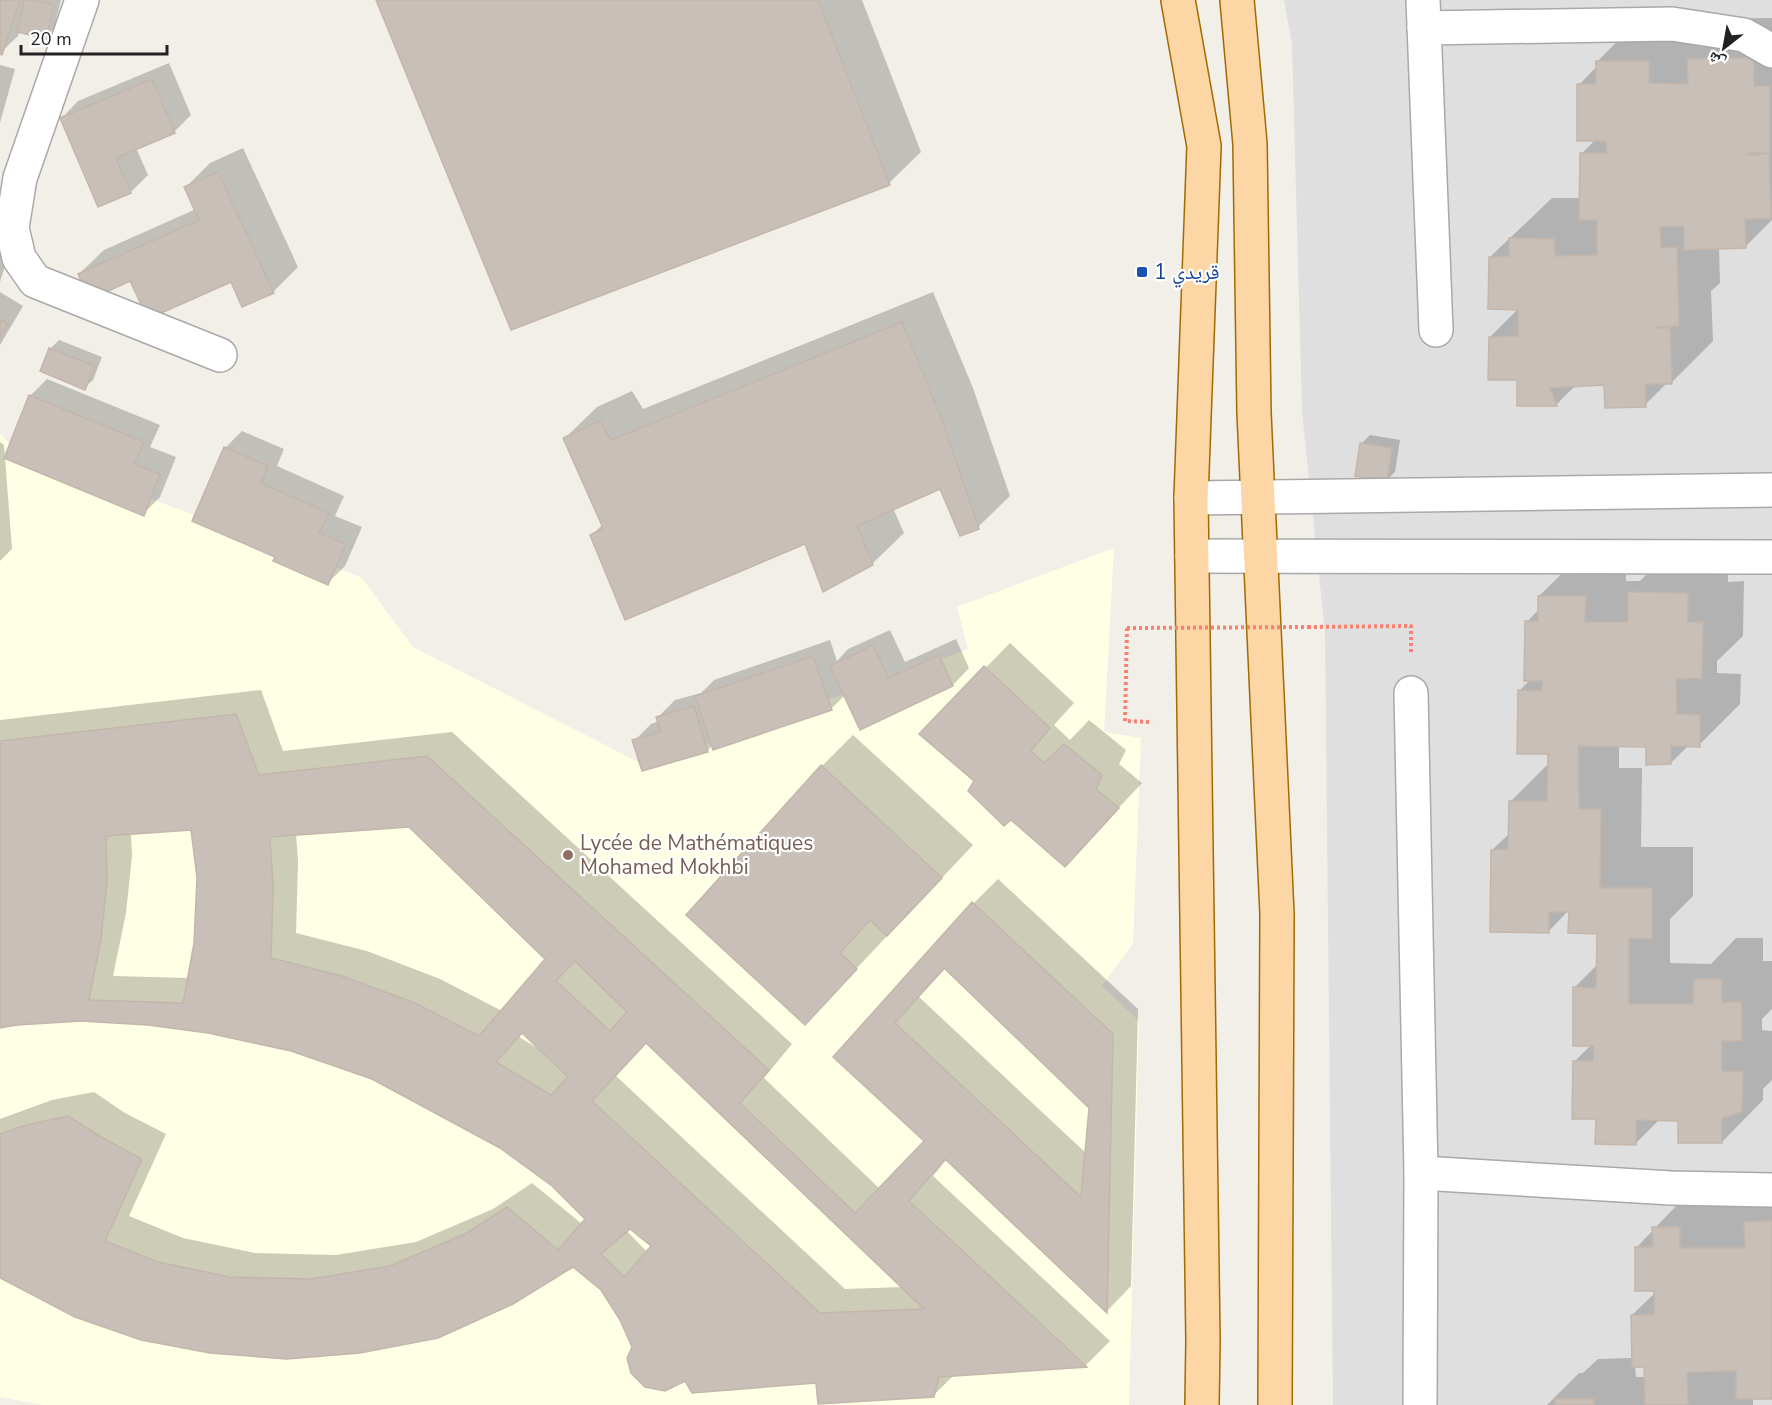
<svg xmlns="http://www.w3.org/2000/svg" width="1772" height="1405" font-family="'Nunito Sans','Noto Naskh Arabic',sans-serif">
<rect width="100%" height="100%" fill="#f2efe9"/>
<path fill="#e0dfdf" d="M 1284,0 L 1772,0 L 1772,1405 L 1333,1405 L 1325,633 L 1302,411 L 1292,44 Z"/>
<path fill="#ffffe5" d="M 0,434 L 14,448 L 361,577 L 413,647 L 646,766 L 968,649 L 957,607 L 1114,548 L 1104,732 L 1141,738 L 1133,944 L 1102,986 L 1139,1021 L 1129,1405 L 43,1405 L 0,1397 Z"/>
<g fill="#0003" fill-rule="evenodd">
<path d="M 0,0 L 61,0 L 54,29 L 45,37 L 20,31 L 18,36 L 0,53 Z"/>
<path d="M 377,0 L 862,0 L 921,152 L 889,183 Z"/>
<path d="M 1772,18 L 1772,220 L 1745,247 L 1719,247 L 1720,283 L 1711,291 L 1713,341 L 1672,382 L 1668,382 L 1645,405 L 1606,384 L 1576,385 L 1556,405 L 1519,379 L 1490,337 L 1519,308 L 1490,257 L 1552,198 L 1581,198 L 1581,154 L 1595,140 L 1579,85 L 1597,66 L 1597,62 L 1638,20 Z"/>
<path d="M 169,63 L 191,115 L 174,132 L 136,148 L 148,175 L 131,192 L 99,205 L 62,118 L 78,101 Z"/>
<path d="M 0,65 L 15,69 L 0,123 Z"/>
<path d="M 243,148 L 298,267 L 273,292 L 231,280 L 131,279 L 79,274 L 104,250 L 196,209 L 186,187 L 210,163 Z"/>
<path d="M 0,236 L 13,240 L 0,282 Z"/>
<path d="M 0,292 L 23,306 L 0,345 Z"/>
<path d="M 933,292 L 973,388 L 1010,496 L 978,527 L 940,487 L 893,508 L 904,533 L 872,564 L 806,542 L 592,535 L 603,524 L 565,438 L 597,407 L 632,391 L 643,409 Z"/>
<path d="M 59,340 L 102,357 L 93,380 L 84,388 L 42,371 L 51,348 Z"/>
<path d="M 47,379 L 160,425 L 150,447 L 176,457 L 160,497 L 143,514 L 30,396 Z"/>
<path d="M 242,431 L 284,449 L 277,466 L 344,496 L 335,516 L 362,527 L 345,566 L 328,583 L 277,556 L 225,448 Z"/>
<path d="M 1370,435 L 1400,440 L 1395,472 L 1387,480 L 1362,443 Z"/>
<path d="M 0,442 L 4,445 L 12,549 L 0,561 Z"/>
<path d="M 1670,551 L 1728,552 L 1728,582 L 1744,581 L 1743,636 L 1717,661 L 1717,673 L 1741,674 L 1740,704 L 1699,745 L 1689,745 L 1671,763 L 1648,745 L 1619,745 L 1619,768 L 1642,768 L 1641,847 L 1693,847 L 1693,896 L 1670,919 L 1670,963 L 1711,964 L 1736,938 L 1763,938 L 1763,961 L 1772,961 L 1772,1009 L 1762,1019 L 1762,1030 L 1772,1031 L 1772,1080 L 1763,1089 L 1763,1100 L 1722,1142 L 1680,1119 L 1660,1119 L 1635,1144 L 1597,1118 L 1574,1062 L 1591,1045 L 1575,987 L 1598,964 L 1598,932 L 1570,909 L 1548,932 L 1492,850 L 1510,833 L 1510,802 L 1549,763 L 1549,752 L 1519,691 L 1531,679 L 1527,622 L 1539,609 L 1539,596 L 1581,555 L 1626,555 L 1626,581 L 1640,581 Z"/>
<path d="M 890,630 L 905,662 L 956,639 L 969,668 L 953,685 L 860,728 L 845,695 L 831,709 L 713,745 L 707,751 L 634,741 L 651,724 L 659,721 L 658,717 L 675,700 L 701,693 L 714,680 L 830,640 L 837,661 L 848,649 Z"/>
<path d="M 1010,643 L 1074,703 L 1054,725 L 1070,740 L 1089,720 L 1126,750 L 1119,764 L 1142,783 L 1065,865 L 976,781 L 921,734 Z"/>
<path d="M 261,690 L 283,751 L 452,732 L 792,1044 L 764,1078 L 880,1189 L 926,1141 L 836,1056 L 974,903 L 998,879 L 1138,1009 L 1131,1286 L 1107,1311 L 947,1159 L 933,1176 L 1110,1341 L 1086,1365 L 955,1374 L 934,1395 L 818,1382 L 686,1379 L 634,1347 L 621,1319 L 602,1289 L 573,1265 L 142,1338 L 0,1276 L 0,1119 L 52,1100 L 94,1092 L 125,1113 L 166,1134 L 129,1216 L 183,1238 L 255,1253 L 336,1255 L 416,1242 L 493,1209 L 532,1183 L 582,1224 L 587,1219 L 553,1185 L 501,1146 L 373,1077 L 291,1049 L 208,1031 L 148,1023 L 81,1020 L 0,1027 L 0,720 ZM 410,826 L 547,959 L 502,1011 L 440,979 L 367,951 L 296,933 L 298,861 L 296,834 ZM 192,828 L 199,878 L 196,944 L 189,978 L 113,976 L 126,913 L 132,856 L 131,833 ZM 946,968 L 1091,1108 L 1087,1154 L 919,997 ZM 523,1032 L 539,1049 L 519,1037 ZM 647,1042 L 903,1287 L 845,1289 L 616,1076 ZM 630,1227 L 653,1246 L 647,1252 L 626,1230 Z"/>
<path d="M 853,735 L 973,845 L 805,1023 L 822,766 Z"/>
<path d="M 1695,1186 L 1720,1186 L 1721,1207 L 1761,1207 L 1772,1196 L 1772,1397 L 1753,1397 L 1753,1405 L 1547,1405 L 1579,1373 L 1583,1373 L 1598,1359 L 1633,1358 L 1632,1315 L 1655,1293 L 1636,1248 ZM 1635,1366 L 1646,1366 L 1646,1377 L 1636,1377 Z"/>
</g>
<g fill="#c7bfb8" stroke="#c4b6ab" stroke-width="1.5" fill-rule="evenodd">
<path d="M 0,0 L 20,0 L 2,55 L 0,54 Z"/>
<path d="M 24,0 L 33,0 L 54,5 L 46,39 L 17,32 Z"/>
<path d="M 376,0 L 818,0 L 890,185 L 511,330 Z"/>
<path d="M 1754,58 L 1754,86 L 1770,86 L 1770,153 L 1748,153 L 1748,155 L 1769,154 L 1771,218 L 1745,219 L 1746,248 L 1684,250 L 1684,226 L 1660,227 L 1661,248 L 1677,247 L 1679,326 L 1656,327 L 1655,328 L 1670,328 L 1672,384 L 1645,384 L 1646,407 L 1605,408 L 1604,385 L 1550,388 L 1557,406 L 1517,406 L 1517,380 L 1488,380 L 1489,337 L 1518,336 L 1518,310 L 1488,309 L 1489,257 L 1509,256 L 1509,238 L 1554,239 L 1555,256 L 1597,255 L 1597,220 L 1579,220 L 1580,153 L 1607,153 L 1606,141 L 1577,141 L 1577,84 L 1596,84 L 1596,61 L 1649,61 L 1649,83 L 1688,84 L 1687,59 Z"/>
<path d="M 152,79 L 175,133 L 116,158 L 131,193 L 98,207 L 60,118 Z"/>
<path d="M 218,172 L 274,293 L 242,307 L 231,282 L 148,319 L 130,281 L 89,300 L 78,274 L 199,220 L 184,187 Z"/>
<path d="M 0,319 L 8,324 L 0,336 Z"/>
<path d="M 902,322 L 942,420 L 979,529 L 960,536 L 940,489 L 857,526 L 873,565 L 823,592 L 805,544 L 625,620 L 590,535 L 603,528 L 563,438 L 600,421 L 611,440 Z"/>
<path d="M 49,348 L 95,366 L 85,390 L 40,371 Z"/>
<path d="M 29,395 L 144,442 L 134,464 L 160,474 L 144,516 L 4,458 Z"/>
<path d="M 1360,443 L 1392,448 L 1387,481 L 1355,476 Z"/>
<path d="M 224,447 L 268,466 L 261,483 L 329,513 L 319,533 L 346,544 L 328,585 L 273,561 L 275,557 L 192,521 Z"/>
<path d="M 1628,592 L 1688,593 L 1688,622 L 1703,622 L 1702,678 L 1676,679 L 1677,714 L 1700,715 L 1700,747 L 1671,746 L 1671,764 L 1646,765 L 1646,747 L 1578,746 L 1579,809 L 1601,809 L 1600,888 L 1652,888 L 1652,939 L 1629,938 L 1629,1004 L 1693,1004 L 1694,979 L 1722,979 L 1722,1002 L 1742,1002 L 1742,1041 L 1722,1041 L 1722,1071 L 1743,1072 L 1742,1112 L 1722,1118 L 1722,1143 L 1678,1143 L 1678,1121 L 1636,1120 L 1636,1145 L 1595,1144 L 1596,1119 L 1572,1119 L 1573,1061 L 1593,1061 L 1594,1046 L 1573,1046 L 1573,987 L 1596,988 L 1597,934 L 1568,933 L 1569,912 L 1549,912 L 1549,933 L 1490,932 L 1491,850 L 1508,849 L 1509,801 L 1547,801 L 1548,754 L 1517,754 L 1518,690 L 1542,691 L 1542,681 L 1524,681 L 1525,621 L 1538,621 L 1538,596 L 1586,596 L 1585,622 L 1628,622 Z"/>
<path d="M 873,645 L 888,678 L 939,655 L 953,686 L 860,730 L 830,666 Z"/>
<path d="M 813,656 L 832,710 L 713,750 L 695,696 Z"/>
<path d="M 984,666 L 1050,728 L 1031,751 L 1044,763 L 1064,744 L 1102,775 L 1096,789 L 1119,808 L 1065,867 L 1011,820 L 1004,826 L 968,791 L 974,781 L 919,734 Z"/>
<path d="M 694,706 L 708,752 L 642,771 L 632,740 L 661,732 L 656,717 Z"/>
<path d="M 236,714 L 259,775 L 427,756 L 769,1070 L 740,1103 L 855,1213 L 924,1141 L 833,1057 L 972,902 L 1113,1034 L 1107,1313 L 945,1159 L 909,1201 L 1087,1367 L 939,1377 L 934,1397 L 818,1404 L 816,1383 L 692,1393 L 685,1381 L 665,1391 L 645,1387 L 631,1373 L 627,1358 L 632,1347 L 620,1320 L 601,1290 L 573,1267 L 513,1304 L 438,1338 L 360,1353 L 287,1359 L 210,1353 L 141,1340 L 75,1317 L 0,1278 L 0,1134 L 26,1125 L 68,1116 L 101,1137 L 142,1159 L 105,1241 L 158,1262 L 230,1277 L 311,1279 L 390,1266 L 467,1233 L 507,1207 L 558,1250 L 585,1219 L 552,1186 L 500,1148 L 372,1079 L 291,1051 L 208,1033 L 148,1025 L 81,1021 L 17,1025 L 0,1028 L 0,741 ZM 409,827 L 545,959 L 479,1036 L 415,1003 L 342,976 L 271,958 L 273,886 L 270,837 ZM 191,830 L 197,878 L 194,943 L 183,1003 L 89,1000 L 101,939 L 107,882 L 106,836 ZM 575,961 L 627,1012 L 610,1031 L 556,981 ZM 944,968 L 1089,1108 L 1081,1197 L 895,1023 ZM 522,1033 L 568,1077 L 551,1095 L 496,1062 ZM 646,1043 L 924,1309 L 820,1313 L 592,1101 ZM 630,1229 L 651,1246 L 624,1277 L 601,1254 Z"/>
<path d="M 821,765 L 942,878 L 887,936 L 870,920 L 840,953 L 857,969 L 805,1025 L 686,915 Z"/>
<path d="M 1772,1221 L 1772,1399 L 1736,1399 L 1736,1371 L 1687,1372 L 1688,1405 L 1645,1405 L 1644,1367 L 1632,1367 L 1631,1315 L 1654,1315 L 1654,1291 L 1635,1291 L 1635,1247 L 1653,1247 L 1652,1227 L 1680,1227 L 1680,1248 L 1745,1248 L 1744,1222 Z"/>
<rect x="1555" y="1399" width="39" height="6"/>
</g>
<g fill="none" stroke-linecap="round" stroke-linejoin="round">
<defs>
<g id="minor">
<path d="M 82,0 L 20,178 L 12,228 L 19,258 L 35,281 L 220,355"/>
<path d="M 1423,0 L 1436,330"/>
<path d="M 1424,28 L 1672,24 L 1744,35 L 1772,51"/>
<path d="M 1191,498 L 1772,490"/>
<path d="M 1192,556 L 1772,557"/>
<path d="M 1411,693 L 1421,1173 L 1420,1405"/>
<path d="M 1421,1173 L 1671,1188 L 1772,1190"/>
</g>
<g id="major">
<path d="M 1178,0 L 1204,146 L 1191,498 L 1203,1341 L 1202,1405"/>
<path d="M 1237,0 L 1250,144 L 1254,413 L 1277,914 L 1275,1405"/>
</g>
</defs>
<use href="#minor" stroke="#a9a9a9" stroke-width="36"/>
<use href="#major" stroke="#a06b00" stroke-width="36"/>
<g stroke="#fa8072" stroke-width="4" stroke-dasharray="3 3" stroke-linecap="butt">
<path d="M 1308,627 L 1411,626 L 1411,653"/>
<path d="M 1127,628 L 1125,721 L 1152,722"/>
</g>
<use href="#minor" stroke="#fff" stroke-width="33"/>
<use href="#major" stroke="#fcd6a4" stroke-width="33"/>
<path stroke="#fa8072" stroke-width="4" stroke-dasharray="3 3" stroke-linecap="butt" d="M 1127,628 L 1308,627"/>
</g>
<rect fill="#1a4fb4" stroke="#fff" stroke-width="2" x="1136" y="266" width="12" height="12" rx="3"/>
<circle fill="#8d6e63" stroke="#fff" stroke-width="2" cx="568" cy="855" r="6"/>
<g text-anchor="middle" dominant-baseline="central" stroke-width="4.5" stroke-linejoin="round" paint-order="stroke">
<g font-size="21" fill="#164399" stroke="#fff" text-anchor="start">
<text x="1154" y="272">قريدي 1</text>
</g>
<g font-size="21" fill="#785e54" stroke="#fff" text-anchor="start">
<text x="580" y="843">Lycée de Mathématiques<tspan x="580" dy="24">Mohamed Mokhbi</tspan></text>
</g>
</g>
<g transform="translate(1724 48) rotate(211)" stroke="#ffffff" stroke-width="4.5" paint-order="stroke">
<path d="M0-4.5L10 22L0 15L-10 22Z" fill="#222222"/>
<text y="-9" font-size="16" font-weight="bold" text-anchor="middle" fill="#222222">ش</text>
</g>
<path d="M21 45v9h146v-9" fill="none" stroke="#222222" stroke-width="3"/>
<text x="30" y="45" font-size="18" fill="#222222" stroke="#ffffff" stroke-width="4.5" paint-order="stroke">20 m</text>
</svg>
